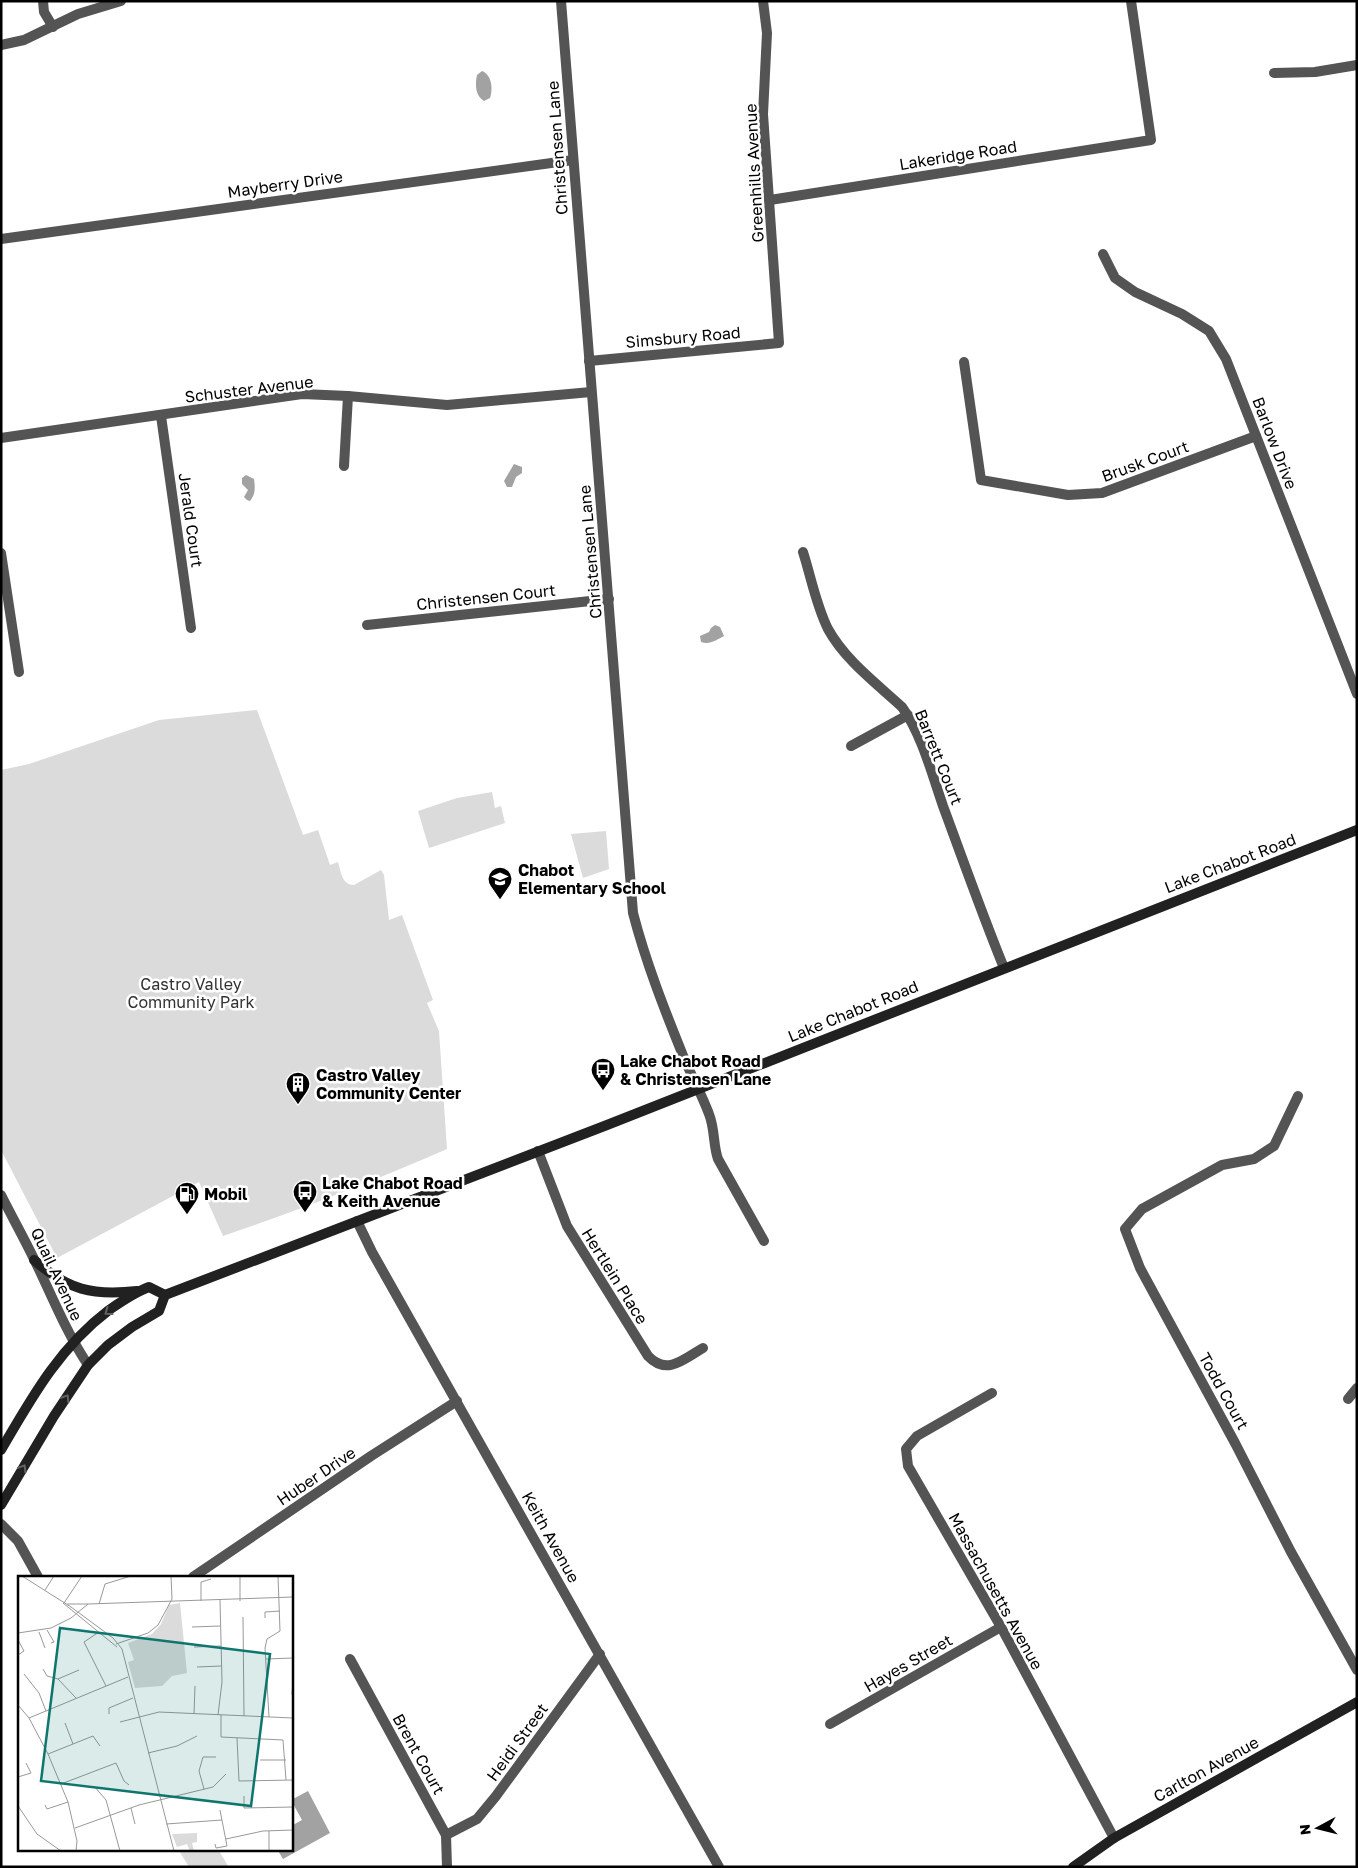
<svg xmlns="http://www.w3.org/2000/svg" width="1358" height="1868" font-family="'Golos Text',sans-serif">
<rect width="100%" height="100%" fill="#fff"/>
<g fill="#dbdbdb">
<path d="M 257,710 L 303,835 L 318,830 L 330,865 L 338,862 C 341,872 342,885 354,885 L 381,870 L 384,875 L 389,920 L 402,915 L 433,1000 L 427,1003 L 439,1031 L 447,1149 C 374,1181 299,1210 223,1236 L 199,1182 L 57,1258 L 1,1150 L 1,770 L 29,764 L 159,720 Z"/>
<path d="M 492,792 L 495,808 L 501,806 L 505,823 L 429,848 L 418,811 L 457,798 Z"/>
<path d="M 606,831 L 609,869 L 583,878 L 571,834 Z"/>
<path d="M 178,1849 L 218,1849 L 228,1866 L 189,1867 Z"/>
</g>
<g fill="#a2a2a2">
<path d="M 482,71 C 492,75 493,89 490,98 L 484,101 C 475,96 475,84 477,75 Z"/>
<path d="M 514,464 L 522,467 L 522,473 L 516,477 L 512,487 L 507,487 L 504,481 Z"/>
<path d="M 246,475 L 254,479 C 255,487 256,494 250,501 L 247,500 L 244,497 L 248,490 L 242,484 L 242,478 Z"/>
<path d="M 715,625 L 720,627 L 724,636 C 716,640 710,645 701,642 L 700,636 L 709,632 L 711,628 Z"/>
<path d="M 308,1791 L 330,1833 L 283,1859 L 277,1849 L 291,1849 L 291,1826 L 302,1820 L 291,1800 Z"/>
</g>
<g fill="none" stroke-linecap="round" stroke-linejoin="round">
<g stroke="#545454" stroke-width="10">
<path d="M 43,1 L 44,12 L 53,27"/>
<path d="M 561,1 L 633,913 C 646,963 665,1011 684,1058 C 692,1077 702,1095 709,1114 C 715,1129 713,1145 718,1159 L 764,1241"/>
<path d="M 1,45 L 24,40 L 78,14 L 121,1"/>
<path d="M 1274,73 L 1315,72 L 1357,65"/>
<path d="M 770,200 L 1151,140 L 1131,1"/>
<path d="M 1,239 L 573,160"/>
<path d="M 1103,254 L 1115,278 L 1135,292 L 1182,314 L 1209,331 L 1226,359 L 1357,694"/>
<path d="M 589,361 L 779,343 L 763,114 L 767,33 L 763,1"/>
<path d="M 964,362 L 981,480 L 1068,495 L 1102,493 L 1256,436"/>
<path d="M 161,416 L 191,628"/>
<path d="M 1,438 L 302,394 L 348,396 L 447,405 L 591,392"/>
<path d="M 344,466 L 348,396"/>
<path d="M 803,552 C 811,577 816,605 828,629 C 845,660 876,683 902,707 C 921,733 932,774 943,806 C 963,860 982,914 1004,968"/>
<path d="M 1,553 L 19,672"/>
<path d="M 367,625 L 609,599"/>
<path d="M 851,746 L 908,715"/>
<path d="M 1298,1096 L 1274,1146 L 1254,1159 L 1222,1165 L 1142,1209 L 1125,1229 L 1140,1268 L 1235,1443 L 1291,1552 L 1357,1670"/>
<path d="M 538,1151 L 567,1226 L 648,1356 C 667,1376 684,1359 703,1348"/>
<path d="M 1,1195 C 12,1217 24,1238 35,1261 C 52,1296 66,1332 88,1365"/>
<path d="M 357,1221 L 372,1252 L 719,1867"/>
<path d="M 992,1393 L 917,1436 L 906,1449 L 908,1466 L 1001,1627 L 1114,1838"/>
<path d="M 1348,1399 L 1357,1388"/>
<path d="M 1,1524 L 18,1541 L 38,1577"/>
<path d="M 193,1577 L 371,1456 L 457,1401"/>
<path d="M 350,1659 L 446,1835 L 447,1867"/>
<path d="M 830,1724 L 1001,1627"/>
<path d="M 446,1835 L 477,1819 L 496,1796 L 600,1654"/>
</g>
<g stroke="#212121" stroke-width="10">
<path d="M 34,1260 C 68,1290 92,1296 137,1291"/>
<path d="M 1,1450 C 32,1397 59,1348 109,1310 C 122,1301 135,1292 149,1287 L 165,1295"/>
<path d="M 1,1505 L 54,1416 L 88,1365 L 108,1345 L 132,1327 L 159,1311 L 165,1295 L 607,1125 L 1357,830"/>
<path d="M 1073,1867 L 1114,1838 L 1357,1702"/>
</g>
</g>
<defs><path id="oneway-chevron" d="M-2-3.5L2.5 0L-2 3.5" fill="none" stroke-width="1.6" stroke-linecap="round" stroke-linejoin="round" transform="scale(1.25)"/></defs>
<g stroke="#646464">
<use href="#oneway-chevron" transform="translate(108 1312) rotate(144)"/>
<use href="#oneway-chevron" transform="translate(66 1398) rotate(-58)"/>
<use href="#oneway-chevron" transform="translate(23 1468) rotate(-59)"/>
</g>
<defs>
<symbol id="school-pin" viewBox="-11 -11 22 30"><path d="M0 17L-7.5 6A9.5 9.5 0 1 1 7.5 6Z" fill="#000" stroke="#fff"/><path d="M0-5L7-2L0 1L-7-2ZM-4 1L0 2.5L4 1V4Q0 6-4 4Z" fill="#fff"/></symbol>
<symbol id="bus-pin" viewBox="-11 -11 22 30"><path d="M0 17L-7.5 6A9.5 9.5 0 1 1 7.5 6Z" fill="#000" stroke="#fff"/><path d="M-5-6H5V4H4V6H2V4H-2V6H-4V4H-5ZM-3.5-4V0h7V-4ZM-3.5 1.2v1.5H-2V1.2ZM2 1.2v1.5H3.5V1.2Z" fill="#fff"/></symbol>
<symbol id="building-pin" viewBox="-11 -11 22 30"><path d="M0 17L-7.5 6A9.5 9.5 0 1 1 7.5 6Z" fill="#000" stroke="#fff"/><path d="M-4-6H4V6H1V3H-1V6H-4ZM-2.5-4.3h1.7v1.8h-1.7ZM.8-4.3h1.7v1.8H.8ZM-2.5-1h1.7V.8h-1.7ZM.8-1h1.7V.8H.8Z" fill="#fff"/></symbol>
<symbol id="fuel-pin" viewBox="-11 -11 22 30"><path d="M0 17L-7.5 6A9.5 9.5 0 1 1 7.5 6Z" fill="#000" stroke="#fff"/><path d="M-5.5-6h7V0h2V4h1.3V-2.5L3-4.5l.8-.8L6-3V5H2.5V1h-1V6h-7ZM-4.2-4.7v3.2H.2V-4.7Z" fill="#fff"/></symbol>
</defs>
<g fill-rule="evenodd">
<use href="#school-pin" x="486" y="865" width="28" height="38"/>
<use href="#bus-pin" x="589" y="1056" width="28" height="38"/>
<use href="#building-pin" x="284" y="1070" width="28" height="38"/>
<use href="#bus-pin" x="291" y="1178" width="28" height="38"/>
<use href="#fuel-pin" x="173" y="1180" width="28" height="38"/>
</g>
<g text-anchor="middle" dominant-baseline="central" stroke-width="5" stroke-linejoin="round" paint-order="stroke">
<g font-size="16" fill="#000" stroke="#fff">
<text transform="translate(557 148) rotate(-94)">Christensen Lane</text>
<text transform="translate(958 155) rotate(-9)">Lakeridge Road</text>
<text transform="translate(754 173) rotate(-93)">Greenhills Avenue</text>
<text transform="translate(285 184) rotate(-8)">Mayberry Drive</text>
<text transform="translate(683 337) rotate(-5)">Simsbury Road</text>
<text transform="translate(249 389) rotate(-7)">Schuster Avenue</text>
<text transform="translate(1275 443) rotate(69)">Barlow Drive</text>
<text transform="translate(1145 461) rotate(-20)">Brusk Court</text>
<text transform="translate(191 520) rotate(82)">Jerald Court</text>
<text transform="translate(590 552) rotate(-95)">Christensen Lane</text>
<text transform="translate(486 597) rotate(-6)">Christensen Court</text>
<text transform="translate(939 757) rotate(68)">Barrett Court</text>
<text transform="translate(1230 863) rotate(-21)">Lake Chabot Road</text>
<text transform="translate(853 1011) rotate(-22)">Lake Chabot Road</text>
<text transform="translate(57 1274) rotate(65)">Quail Avenue</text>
<text transform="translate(615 1276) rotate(58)">Hertlein Place</text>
<text transform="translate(1224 1391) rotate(61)">Todd Court</text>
<text transform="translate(316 1476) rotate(-34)">Huber Drive</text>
<text transform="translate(551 1537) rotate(61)">Keith Avenue</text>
<text transform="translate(996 1591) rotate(61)">Massachusetts Avenue</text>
<text transform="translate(908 1663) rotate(-30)">Hayes Street</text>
<text transform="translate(517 1742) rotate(-54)">Heidi Street</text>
<text transform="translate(419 1754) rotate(61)">Brent Court</text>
<text transform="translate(1206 1769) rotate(-29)">Carlton Avenue</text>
</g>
<g font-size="16" font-weight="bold" fill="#000" stroke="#fff" text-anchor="start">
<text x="518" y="870">Chabot<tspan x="518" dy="18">Elementary School</tspan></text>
<text x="620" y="1061">Lake Chabot Road<tspan x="620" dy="18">&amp; Christensen Lane</tspan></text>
<text x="316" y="1075">Castro Valley<tspan x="316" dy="18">Community Center</tspan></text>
<text x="322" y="1183">Lake Chabot Road<tspan x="322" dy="18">&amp; Keith Avenue</tspan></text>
<text x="204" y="1194">Mobil</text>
</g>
<g font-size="16" fill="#323232" stroke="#fff">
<text x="191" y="984">Castro Valley<tspan x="191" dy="18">Community Park</tspan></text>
</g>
</g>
<g transform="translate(18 1576)">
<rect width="275" height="275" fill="#fff"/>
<path d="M 162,27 L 169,97 L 154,100 L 144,110 L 117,112 L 110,86 L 116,84 L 110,67 L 134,58 L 143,48 L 151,29 ZM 179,257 L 179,266 L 174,267 L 176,275 L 172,275 L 169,268 L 159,271 L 154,258 Z" fill="#dbdbdb"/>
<path fill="none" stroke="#999" stroke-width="1" d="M 4,0 L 53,31 L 95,62 L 104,73 L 156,275M 222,0 L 222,25M 27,14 L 36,0M 183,25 L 183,6 L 193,3M 45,27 L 99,71M 46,27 L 64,0M 49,28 L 70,28M 81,28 L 87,8 L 113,0M 225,41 L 226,140M 247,42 L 247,36 L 262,35M 174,51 L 202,50M 29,54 L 36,66 L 33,67M 21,56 L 27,72M 81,56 L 66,66 L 88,110M 0,57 L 33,52 L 53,42 L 70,28 L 275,21M 0,64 L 6,75 L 0,79M 98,68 L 130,57 L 140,49 L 154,23 L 153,0M 176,71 L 203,70M 248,83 L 275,82M 179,91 L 203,90M 25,93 L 29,100 L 40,103 L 61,94M 6,98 L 21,117 L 28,135M 40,103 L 58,122M 274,119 L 275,103M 0,129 L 11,142 L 30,178 L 50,226 L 59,265 L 58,275M 91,138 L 91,132 L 115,122M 176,138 L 177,110M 200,139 L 204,106 L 202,24M 203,139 L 203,161 L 265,164 L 268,204M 251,141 L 247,72 L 249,63 L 262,55 L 260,0M 11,142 L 110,101M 102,146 L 141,136 L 275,142M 47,147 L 55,168M 219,162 L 221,205 L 275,204M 130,177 L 159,170 L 179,160M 30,178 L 75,160 L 82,170M 242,184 L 268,184M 0,201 L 13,197 L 8,187M 43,208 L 98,187 L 106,205 L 111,209M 76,210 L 88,224 L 102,275M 186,213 L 181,195 L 185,181 L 198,181M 226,220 L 226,232 L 275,231M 27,229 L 29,233 L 50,226M 0,230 L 19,258 L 43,275M 113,232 L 117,248M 148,248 L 204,244M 57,252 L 121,229 L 195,211 L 208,198M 251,255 L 251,275M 208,263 L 245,255 L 275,254M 197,268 L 198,272 L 209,270 L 202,234"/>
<path fill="#0f766e" fill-opacity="0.15" stroke="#0f766e" stroke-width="2.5" d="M 42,52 L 252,78 L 233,230 L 23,205 Z"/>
<rect width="275" height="275" fill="none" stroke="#000" stroke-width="2.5"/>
</g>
<rect width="1358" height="1868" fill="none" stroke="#000000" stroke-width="5"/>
<g transform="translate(1318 1828) rotate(263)" stroke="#ffffff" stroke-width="4" paint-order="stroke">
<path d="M0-4L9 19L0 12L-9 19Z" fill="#000000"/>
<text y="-8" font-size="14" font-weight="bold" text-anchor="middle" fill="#000000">N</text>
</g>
</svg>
